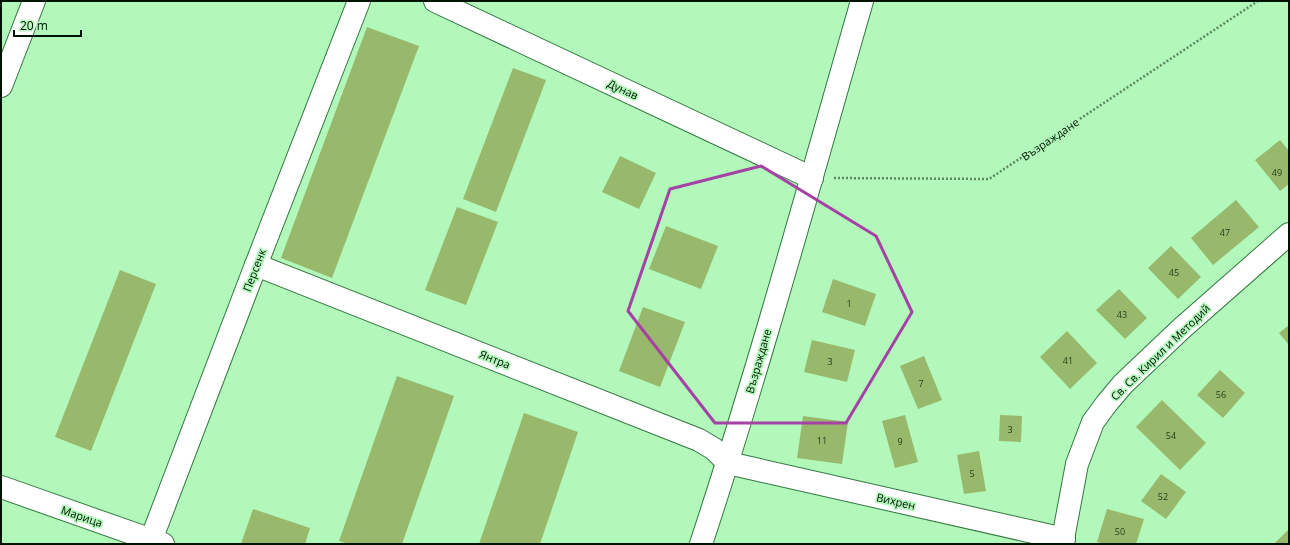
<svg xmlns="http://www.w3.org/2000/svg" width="1290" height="545" font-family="'Open Sans',sans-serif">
<rect width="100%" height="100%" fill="#b2f8bb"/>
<g fill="#98b96c">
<path d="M 367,27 L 419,46 L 332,278 L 281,258 Z"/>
<path d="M 513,68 L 546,80 L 496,212 L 463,199 Z"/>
<path d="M 1280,140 L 1289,151 L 1289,184 L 1280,191 L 1255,160 Z"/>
<path d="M 620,156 L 656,173 L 639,209 L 602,192 Z"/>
<path d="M 1236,200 L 1259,227 L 1213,265 L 1191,238 Z"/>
<path d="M 457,207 L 498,222 L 466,305 L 425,290 Z"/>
<path d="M 666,226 L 718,246 L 701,289 L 649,269 Z"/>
<path d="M 1171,246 L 1201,277 L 1178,299 L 1148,268 Z"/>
<path d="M 120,270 L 156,284 L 91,451 L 55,437 Z"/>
<path d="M 833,279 L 876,294 L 865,326 L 822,312 Z"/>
<path d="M 1119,289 L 1147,318 L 1125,339 L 1096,310 Z"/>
<path d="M 643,307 L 685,322 L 660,387 L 619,371 Z"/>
<path d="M 1289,325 L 1289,345 L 1279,333 Z"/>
<path d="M 1067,331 L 1097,363 L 1070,389 L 1040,357 Z"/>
<path d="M 812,340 L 855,350 L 847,382 L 804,372 Z"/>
<path d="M 924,356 L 942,400 L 918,409 L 900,366 Z"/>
<path d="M 1220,370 L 1245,393 L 1223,418 L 1197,395 Z"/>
<path d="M 397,376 L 454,396 L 402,544 L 349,544 L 339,541 Z"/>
<path d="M 1162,400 L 1206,443 L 1180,470 L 1136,427 Z"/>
<path d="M 524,413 L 578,432 L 540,544 L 479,544 Z"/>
<path d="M 905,415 L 918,462 L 895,468 L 882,421 Z"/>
<path d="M 1000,415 L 1022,416 L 1021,442 L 999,441 Z"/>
<path d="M 803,416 L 848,422 L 842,464 L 797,458 Z"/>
<path d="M 979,451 L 986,491 L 964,494 L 957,455 Z"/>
<path d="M 1161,474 L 1186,492 L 1166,519 L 1141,501 Z"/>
<path d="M 253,509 L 310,528 L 305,544 L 241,544 Z"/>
<path d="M 1107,509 L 1144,519 L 1136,544 L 1104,544 L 1097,542 Z"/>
<path d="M 1289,529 L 1289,544 L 1274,544 Z"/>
</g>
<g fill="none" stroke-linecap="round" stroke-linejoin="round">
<defs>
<g id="minor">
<path d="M 435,1 L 812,178"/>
<path d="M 1,86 L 34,1"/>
<path d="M 256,265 L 699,440 L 714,449 L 728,463 L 1064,539"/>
<path d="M 1,487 L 163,544"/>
<path d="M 151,540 L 256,265 L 359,1"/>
<path d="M 701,544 C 760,365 810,182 862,1"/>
<path d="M 1062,544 L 1077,464 L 1093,422 L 1107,403 L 1123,384 L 1181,329 L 1289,234"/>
</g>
</defs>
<use href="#minor" stroke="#337740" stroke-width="24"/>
<path stroke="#5c8961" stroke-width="2.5" stroke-dasharray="2 2" stroke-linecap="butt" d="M 834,178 L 989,179 L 1258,1"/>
<use href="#minor" stroke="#fff" stroke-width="22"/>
</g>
<path fill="none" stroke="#a641a6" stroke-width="3" stroke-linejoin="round" d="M 761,166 L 876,236 L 912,312 L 846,423 L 715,423 L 628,311 L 670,189 Z"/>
<g text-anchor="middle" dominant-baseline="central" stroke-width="3.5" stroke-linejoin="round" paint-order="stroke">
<g font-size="9" fill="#263c1c">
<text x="1277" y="172">49</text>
<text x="1225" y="232">47</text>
<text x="1174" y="272">45</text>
<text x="849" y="303">1</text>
<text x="1122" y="314">43</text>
<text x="1068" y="360">41</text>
<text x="830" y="361">3</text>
<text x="921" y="383">7</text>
<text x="1221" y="394">56</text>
<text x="1010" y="429">3</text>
<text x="1171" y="435">54</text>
<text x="822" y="440">11</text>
<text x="900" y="441">9</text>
<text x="972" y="473">5</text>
<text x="1163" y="496">52</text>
<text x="1120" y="531">50</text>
</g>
<g font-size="11" fill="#001302" stroke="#b2f8bb">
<text transform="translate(623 89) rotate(25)">Дунав</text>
<text transform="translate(1050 139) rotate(-34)">Възраждане</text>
<text transform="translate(254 270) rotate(-69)">Персенк</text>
<text transform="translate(1160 352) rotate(-44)">Св. Св. Кирил и Методий</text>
<text transform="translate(495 359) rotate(22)">Янтра</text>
<text transform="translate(758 361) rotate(-74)">Възраждане</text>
<text transform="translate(896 501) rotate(13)">Вихрен</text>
<text transform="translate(82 516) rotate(19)">Марица</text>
</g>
</g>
<rect width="1290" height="545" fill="none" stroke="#001302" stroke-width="4"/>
<path d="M14 30v6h67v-6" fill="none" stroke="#001302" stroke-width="2"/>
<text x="20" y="30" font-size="12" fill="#001302" stroke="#b2f8bb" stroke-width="3" paint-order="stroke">20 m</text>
</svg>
